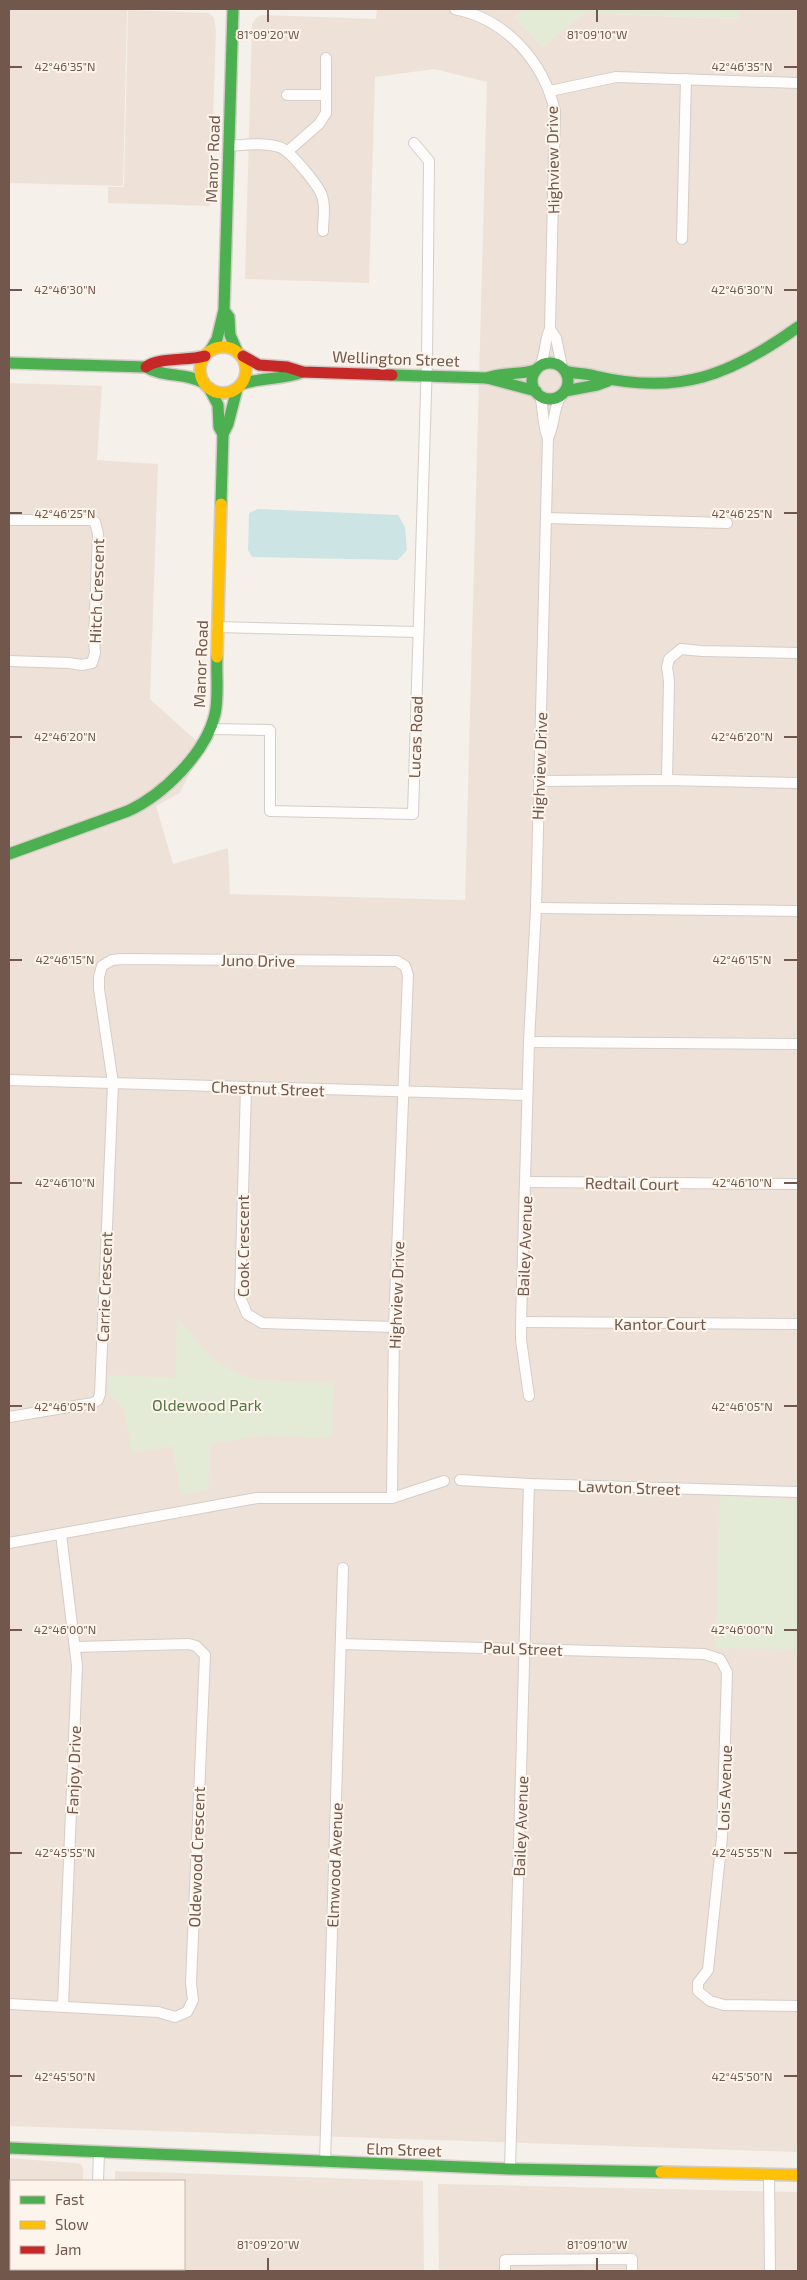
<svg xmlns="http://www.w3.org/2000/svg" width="807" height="2280" font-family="'Exo 2',sans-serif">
<rect width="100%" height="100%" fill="#f5f0ea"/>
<g fill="#eee2d8">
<path d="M 9,9 L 127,10 L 123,186 L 9,183 Z"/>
<path d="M 377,9 L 523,9 L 515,18 L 543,47 L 583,13 L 738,19 L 739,9 L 798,9 L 798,2152 L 9,2126 L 9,383 L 102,386 L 97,460 L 158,464 L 150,699 L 203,747 L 180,793 L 156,806 L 173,864 L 228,848 L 230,894 L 465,900 L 487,82 L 434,69 L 375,77 L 369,283 L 245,279 L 252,24 L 257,17 L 262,15 L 376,19 Z"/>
<path d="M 128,10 L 209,13 L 214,18 L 216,32 L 210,206 L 108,203 L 108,187 L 124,187 Z"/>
<path d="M 9,2158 L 75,2163 L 81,2164 L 83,2168 L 83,2181 L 11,2181 L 11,2269 L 78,2269 L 78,2271 L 9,2271 Z"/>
<path d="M 115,2171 L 423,2181 L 424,2271 L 111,2271 L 111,2269 L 184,2269 L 184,2181 L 115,2181 Z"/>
<path d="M 438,2184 L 798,2192 L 798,2271 L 439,2271 Z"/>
</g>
<g fill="#e3ebd6">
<path d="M 523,9 L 739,9 L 739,19 L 583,13 L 543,47 L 514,17 Z"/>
<path d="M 177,1318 L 209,1355 L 228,1369 L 256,1380 L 333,1383 L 332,1438 L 264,1435 L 210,1444 L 208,1490 L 181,1495 L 173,1446 L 132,1453 L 124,1409 L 109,1395 L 108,1375 L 176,1378 Z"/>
<path d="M 720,1496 L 798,1500 L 798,1649 L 716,1648 Z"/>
</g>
<path fill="#cce4e4" d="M 258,509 L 398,515 L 405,527 L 407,550 L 398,560 L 252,557 L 248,550 L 249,513 Z"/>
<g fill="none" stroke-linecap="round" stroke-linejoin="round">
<defs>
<g id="street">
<path d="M 455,9 C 507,20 543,61 555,111 L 550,329 C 544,341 546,354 540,366"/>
<path d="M 550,91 L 616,77 L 798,83"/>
<path d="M 287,95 L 325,95"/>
<path d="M 229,146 C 244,145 264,142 279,147 C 289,149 319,186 322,196 C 326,206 323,220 323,231"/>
<path d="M 287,152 L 319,124 L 326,113 L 326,58"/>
<path d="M 682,239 L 686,79"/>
<path d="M 550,329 L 556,338 L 562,367"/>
<path d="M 540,395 C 544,410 542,424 548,438"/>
<path d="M 546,518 L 727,523"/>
<path d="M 9,520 L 91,520 L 95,522 L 98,534 L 94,640 L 95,653 L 92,663 L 82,665 L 69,663 L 9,661"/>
<path d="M 217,627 L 418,632"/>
<path d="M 210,729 L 270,730 L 270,811 L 413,814 L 427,360 L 429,161 L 414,143"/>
<path d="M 667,780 L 669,681 L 667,667 L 669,659 L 681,649 L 702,651 L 798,653"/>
<path d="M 539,781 L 667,780 L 798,783"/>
<path d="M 536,908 L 798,911"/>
<path d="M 529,1042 L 798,1044"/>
<path d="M 9,1080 L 527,1095"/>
<path d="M 246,1088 L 240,1297 L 247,1314 L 262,1323 L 394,1327"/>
<path d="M 526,1182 L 798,1184"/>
<path d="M 521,1322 L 798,1324"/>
<path d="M 529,1396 L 521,1340 L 521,1322 L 529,1042 L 536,908 L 548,438 C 555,424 553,409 561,395"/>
<path d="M 9,1417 L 93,1403 L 98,1400 L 100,1394 L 113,1083 L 99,989 L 99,977 L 102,966 L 112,960 L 122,959 L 397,961 L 405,966 L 408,975 L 394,1327 L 392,1498 L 257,1498 L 9,1543"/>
<path d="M 460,1480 L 529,1484 L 798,1492"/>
<path d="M 392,1498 L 444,1481"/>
<path d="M 61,1534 L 77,1666 L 63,2006"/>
<path d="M 341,1644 L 704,1654 L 720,1659 L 727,1672 L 722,1837 L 708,1970 L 698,1983 L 698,1991 L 710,2001 L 724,2005 L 798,2006"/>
<path d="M 9,2004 L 158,2012 L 175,2017 L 187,2012 L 193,2000 L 191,1983 L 205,1655 L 196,1646 L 189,1644 L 75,1647"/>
<path d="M 325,2162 L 343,1568"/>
<path d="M 510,2169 L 529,1484"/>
<path d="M 769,2175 L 770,2271"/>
<path d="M 98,2181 L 99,2153"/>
<path d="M 94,2271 L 94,2269"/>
<path d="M 505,2271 L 505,2260 L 632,2259 L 632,2271"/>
</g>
<g id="fast">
<path d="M 226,313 L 229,317 L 230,335 L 237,351"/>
<path d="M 210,351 L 217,339 L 224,310 L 233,9"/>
<path d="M 9,363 L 146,367 C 164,378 186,372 204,383"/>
<circle cx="550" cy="381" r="18"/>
<path d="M 565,371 C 575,374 585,373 595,376 C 679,396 731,375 798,327"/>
<path d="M 392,375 L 487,378 C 503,372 520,375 536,370"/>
<path d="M 487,378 L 536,391"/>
<path d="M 242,384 C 262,377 283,380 303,372"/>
<path d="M 209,388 L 218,405 L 219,427 L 223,434"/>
<path d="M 565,391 L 597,385 L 608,381"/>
<path d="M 221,504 L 223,434 L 228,424 L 237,389"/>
<path d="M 9,854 L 128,811 C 163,795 206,753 215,714 C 219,696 216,675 217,657"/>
<path d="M 9,2148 L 510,2169 L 661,2172"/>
</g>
<g id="slow">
<circle cx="223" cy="370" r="23"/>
<path d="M 217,657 L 221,504"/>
<path d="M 661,2172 L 798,2175"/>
</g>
<g id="jam">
<path d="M 243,356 L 259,365 L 287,367 L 303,372 L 392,375"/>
<path d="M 146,367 C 158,357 188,361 205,356"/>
</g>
</defs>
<use href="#street" stroke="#d4cdc8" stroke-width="12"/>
<use href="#fast" stroke="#d4ccc6" stroke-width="14"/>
<use href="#slow" stroke="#d4ccc6" stroke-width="14"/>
<use href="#jam" stroke="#d4ccc6" stroke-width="14"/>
<use href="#street" stroke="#fefdfc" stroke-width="10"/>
<use href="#fast" stroke="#4caf50" stroke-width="11"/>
<use href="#slow" stroke="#ffc107" stroke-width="11"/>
<use href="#jam" stroke="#c62828" stroke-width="11"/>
</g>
<path fill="none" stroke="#71574c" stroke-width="2" d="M 268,10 L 268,22M 597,10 L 597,22M 10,67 L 22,67M 784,67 L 797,67M 10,290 L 22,290M 784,290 L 797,290M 10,513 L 22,513M 784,513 L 797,513M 10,737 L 22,737M 784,737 L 797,737M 10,960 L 22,960M 784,960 L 797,960M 10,1183 L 22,1183M 784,1183 L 797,1183M 10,1406 L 22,1406M 784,1406 L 797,1406M 10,1630 L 22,1630M 784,1630 L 797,1630M 10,1853 L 22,1853M 784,1853 L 797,1853M 10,2076 L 22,2076M 784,2076 L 797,2076M 268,2258 L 268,2270M 597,2258 L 597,2270"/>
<g text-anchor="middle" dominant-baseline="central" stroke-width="4" stroke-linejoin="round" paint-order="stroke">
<g font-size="16" fill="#71574c" stroke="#fdf5eb">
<text transform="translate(212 159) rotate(-88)">Manor Road</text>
<text transform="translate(552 160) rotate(-91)">Highview Drive</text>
<text transform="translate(396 358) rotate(2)">Wellington Street</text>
<text transform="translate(96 591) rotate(-88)">Hitch Crescent</text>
<text transform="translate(200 664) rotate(-88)">Manor Road</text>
<text transform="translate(415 737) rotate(-88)">Lucas Road</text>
<text transform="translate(539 766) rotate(-88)">Highview Drive</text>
<text transform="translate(258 960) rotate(1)">Juno Drive</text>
<text transform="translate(268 1088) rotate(2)">Chestnut Street</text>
<text transform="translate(632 1183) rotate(1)">Redtail Court</text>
<text transform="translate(242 1246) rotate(-90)">Cook Crescent</text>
<text transform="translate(524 1246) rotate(-88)">Bailey Avenue</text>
<text transform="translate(104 1287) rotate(-88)">Carrie Crescent</text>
<text transform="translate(396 1295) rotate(-88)">Highview Drive</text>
<text x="660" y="1323">Kantor Court</text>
<text transform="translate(629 1487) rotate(2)">Lawton Street</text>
<text transform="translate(523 1648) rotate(2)">Paul Street</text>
<text transform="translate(73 1770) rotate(-88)">Fanjoy Drive</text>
<text transform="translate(724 1788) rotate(-88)">Lois Avenue</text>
<text transform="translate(520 1826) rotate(-88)">Bailey Avenue</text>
<text transform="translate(196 1857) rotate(-88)">Oldewood Crescent</text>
<text transform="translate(334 1865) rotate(-88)">Elmwood Avenue</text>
<text transform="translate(404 2149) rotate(2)">Elm Street</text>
</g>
<g font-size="16" fill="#577645" stroke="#fdf5eb">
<text x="207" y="1404">Oldewood Park</text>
</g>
</g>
<g font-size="12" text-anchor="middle" fill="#71574c" stroke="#fdf5eb" stroke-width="4" stroke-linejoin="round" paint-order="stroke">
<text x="268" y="39">81°09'20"W</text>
<text x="597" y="39">81°09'10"W</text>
<text x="65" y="71">42°46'35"N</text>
<text x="742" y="71">42°46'35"N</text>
<text x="65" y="294">42°46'30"N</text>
<text x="742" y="294">42°46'30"N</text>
<text x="65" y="518">42°46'25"N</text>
<text x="742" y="518">42°46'25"N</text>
<text x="65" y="741">42°46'20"N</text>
<text x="742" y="741">42°46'20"N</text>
<text x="65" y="964">42°46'15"N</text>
<text x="742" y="964">42°46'15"N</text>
<text x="65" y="1187">42°46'10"N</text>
<text x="742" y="1187">42°46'10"N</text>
<text x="65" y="1411">42°46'05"N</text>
<text x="742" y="1411">42°46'05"N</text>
<text x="65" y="1634">42°46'00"N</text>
<text x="742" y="1634">42°46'00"N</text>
<text x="65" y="1857">42°45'55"N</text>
<text x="742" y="1857">42°45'55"N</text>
<text x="65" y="2081">42°45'50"N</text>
<text x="742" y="2081">42°45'50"N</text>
<text x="268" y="2249">81°09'20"W</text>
<text x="597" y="2249">81°09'10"W</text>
</g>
<rect width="807" height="2280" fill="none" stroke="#71574c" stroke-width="20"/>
<rect x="10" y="2180" width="175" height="90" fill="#fdf5eb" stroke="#c5b6ab"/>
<rect x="20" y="2196" width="25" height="8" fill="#4caf50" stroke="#c5b6ab"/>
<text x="55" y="2205" font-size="15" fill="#71574c">Fast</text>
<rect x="20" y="2221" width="25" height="8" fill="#ffc107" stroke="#c5b6ab"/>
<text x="55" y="2230" font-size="15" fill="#71574c">Slow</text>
<rect x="20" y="2246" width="25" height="8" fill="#c62828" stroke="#c5b6ab"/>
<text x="55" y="2255" font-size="15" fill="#71574c">Jam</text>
</svg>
